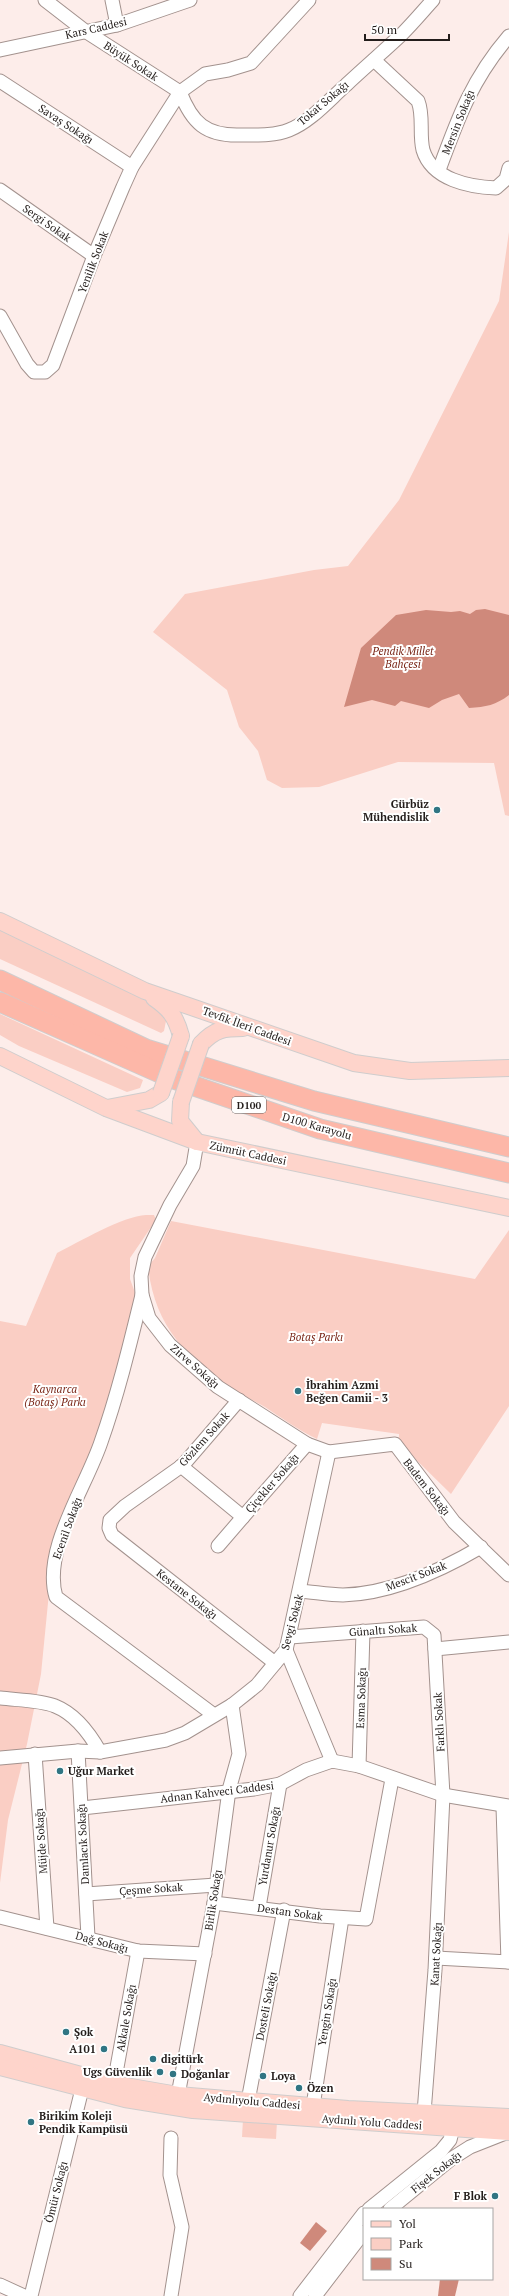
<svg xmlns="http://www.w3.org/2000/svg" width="509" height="2296" font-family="'PT Serif',serif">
<rect width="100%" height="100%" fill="#fdedea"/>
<g fill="#facec4">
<path d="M 509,232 L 509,816 L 505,815 L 494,763 L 398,762 L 319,787 L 282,788 L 267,780 L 258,751 L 239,727 L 227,690 L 153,632 L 185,594 L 314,570 L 348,566 L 399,500 L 499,301 Z"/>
<path d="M 0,930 L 152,1002 L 167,1016 L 164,1031 L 161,1033 L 0,959 Z"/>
<path d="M 0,1014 L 143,1080 L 140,1088 L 127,1092 L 19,1046 L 0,1035 Z"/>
<path d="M 146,1215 L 154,1215 L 156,1220 L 130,1258 L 130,1279 L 137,1298 L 108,1407 L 53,1552 L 41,1674 L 27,1744 L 8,1820 L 0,1883 L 0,1321 L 26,1326 L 57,1253 C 79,1242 123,1216 146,1215 Z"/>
<path d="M 171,1221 L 475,1279 L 509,1230 L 509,1406 L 451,1494 L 399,1443 L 399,1434 L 322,1423 L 317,1439 C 298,1430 282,1418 265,1407 C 255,1401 243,1396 233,1389 C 186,1358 154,1325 148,1266 L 155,1258 Z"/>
<path d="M 243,2119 L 277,2121 L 276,2139 L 242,2137 Z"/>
</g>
<g fill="#cf897b">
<path d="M 485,609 L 509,615 L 509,695 C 496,705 486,707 469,708 L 459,694 L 442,700 L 429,708 L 401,701 L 395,706 L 372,700 L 344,707 L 361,648 L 396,615 L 426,610 L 451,612 L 460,611 L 470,614 L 476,610 Z"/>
<path d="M 316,2222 L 327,2231 L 310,2251 L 300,2243 Z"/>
<path d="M 440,2279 L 459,2279 L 455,2296 L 438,2296 Z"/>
</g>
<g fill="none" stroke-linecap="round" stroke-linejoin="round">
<defs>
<g id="minor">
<path d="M 45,0 L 85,31 L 180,92"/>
<path d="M 112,0 L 117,25"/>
<path d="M 0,50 L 117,25 L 190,0"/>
<path d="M 374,60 L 418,101 C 424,116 419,134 423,150 C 432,180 470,187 496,188 L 506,179 L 509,168"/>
<path d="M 0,81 L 132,167"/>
<path d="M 180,92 C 192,123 206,136 240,135 C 256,135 274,136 289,130 C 311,121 328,101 346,85 C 364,68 384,51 402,34 C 413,23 423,11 433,0"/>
<path d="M 439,170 C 458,118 472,79 509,36"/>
<path d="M 0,190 L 94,256"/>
<path d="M 0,316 L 27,364 L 34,372 L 45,372 L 53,365 L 94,256 L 123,187 L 132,167 L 180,92 L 205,74 L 228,70 L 251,63 L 309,0"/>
<path d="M 197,1142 L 193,1166 L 170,1205 L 145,1257 L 141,1276 L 142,1295 L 149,1318 L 170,1345 L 218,1387 L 307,1444 L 329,1452 L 395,1444 L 454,1522 L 509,1575"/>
<path d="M 142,1295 C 130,1344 118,1394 101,1442 C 86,1487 42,1550 56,1597 L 214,1715"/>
<path d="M 239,1400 L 183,1465 L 125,1506 L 110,1520 L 109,1528 L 112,1535 L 275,1663"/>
<path d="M 181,1466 L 243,1517 L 307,1444"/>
<path d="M 218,1546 L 243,1517"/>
<path d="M 300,1591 C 314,1592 329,1595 343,1595 C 390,1594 440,1571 481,1547"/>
<path d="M 290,1637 L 424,1627 L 434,1635 L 443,1795 L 435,1970 L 424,2113"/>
<path d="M 435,1649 L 509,1642"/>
<path d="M 286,1650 L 332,1761"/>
<path d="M 0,1698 C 16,1700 41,1700 55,1706 C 75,1714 90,1734 100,1752"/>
<path d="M 78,1751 L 88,1937"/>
<path d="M 35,1754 L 47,1928"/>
<path d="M 0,1758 L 78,1751 L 100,1752 L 166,1740 L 185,1733 L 232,1705 L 257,1685 L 286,1650 L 329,1452"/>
<path d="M 359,1766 L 363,1631"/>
<path d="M 503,1807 L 508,1962"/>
<path d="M 82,1808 L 254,1789 L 280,1784 L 306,1770 L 332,1761 L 359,1766 L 443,1795 L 509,1806"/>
<path d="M 86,1894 L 216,1885"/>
<path d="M 214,1903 L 320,1916 L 366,1919 L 392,1779"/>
<path d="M 259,1907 L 280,1784"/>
<path d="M 0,1917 L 138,1951 L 205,1954"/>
<path d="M 436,1958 L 509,1962"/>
<path d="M 114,2084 L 138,1951"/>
<path d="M 178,2095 L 214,1903 L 229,1790 L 239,1754 L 232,1705"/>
<path d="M 248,2101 L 284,1910"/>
<path d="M 313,2106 L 342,1918"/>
<path d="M 171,2138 L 170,2175 L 182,2227 L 171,2296"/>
<path d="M 369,2209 L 441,2151 L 450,2140 L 453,2128"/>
<path d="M 390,2209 L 451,2159 L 470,2147 L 508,2132"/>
<path d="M 0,2285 L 24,2296"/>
<path d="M 31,2296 L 82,2089"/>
<path d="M 300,2296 L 364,2213"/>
<path d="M 315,2296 L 364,2232"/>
</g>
<g id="major">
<path d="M 0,921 L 145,991 L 354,1063 L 410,1071 L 509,1068"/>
<path d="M 154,998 C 170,1009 176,1017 181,1036"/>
<path d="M 201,1044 C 215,1029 224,1028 243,1028"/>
<path d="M 0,1056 L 106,1108 L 197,1142 L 509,1208"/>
<path d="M 181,1102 L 180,1121 L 197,1142"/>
<path d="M 107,1108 L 149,1100 L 161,1093"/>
<path d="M 0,2053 L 114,2084 L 178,2095 L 348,2109 L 509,2117"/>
<path d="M 0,2067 L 125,2099 L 193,2110 L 509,2132"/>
</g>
<g id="highway">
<path d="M 0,980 L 146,1049 L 314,1101 L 509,1147"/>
<path d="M 0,1002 L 171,1078 L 320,1129 L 509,1173"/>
</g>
</defs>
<use href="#minor" stroke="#a3928e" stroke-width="15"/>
<use href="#major" stroke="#cfcdcd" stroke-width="18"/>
<use href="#highway" stroke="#cfcdcd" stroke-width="21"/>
<use href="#minor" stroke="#fff" stroke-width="13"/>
<use href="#major" stroke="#fed4cb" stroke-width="16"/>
<use href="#highway" stroke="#fdb7a8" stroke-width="19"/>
<defs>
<g id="major-bridge">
<path d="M 161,1093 L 181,1036"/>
<path d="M 181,1102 L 201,1044"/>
</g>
</defs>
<use href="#major-bridge" stroke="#cfcdcd" stroke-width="18" stroke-linecap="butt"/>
<use href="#major-bridge" stroke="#fed4cb" stroke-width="16"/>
</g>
<g fill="#307583" stroke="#fff" stroke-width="1.5">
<circle cx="437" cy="810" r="4"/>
<circle cx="298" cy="1391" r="4"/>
<circle cx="60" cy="1771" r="4"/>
<circle cx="66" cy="2032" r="4"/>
<circle cx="104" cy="2049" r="4"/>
<circle cx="153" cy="2059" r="4"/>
<circle cx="160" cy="2072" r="4"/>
<circle cx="173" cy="2074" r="4"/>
<circle cx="263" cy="2076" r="4"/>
<circle cx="299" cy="2088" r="4"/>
<circle cx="31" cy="2122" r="4"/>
<circle cx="495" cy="2196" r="4"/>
</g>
<g text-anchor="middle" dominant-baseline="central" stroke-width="4" stroke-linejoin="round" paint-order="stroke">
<rect fill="#fff" stroke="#65615f" stroke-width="1" x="232" y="1097" width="34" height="16" rx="3"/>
<g font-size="10" font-weight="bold" fill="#231d1b">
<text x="249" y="1105">D100</text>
</g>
<g font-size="11" fill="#231d1b" stroke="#fff">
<text transform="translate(96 28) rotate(-13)">Kars Caddesi</text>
<text transform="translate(131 61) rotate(33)">Büyük Sokak</text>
<text transform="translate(323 103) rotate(-40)">Tokat Sokağı</text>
<text transform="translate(458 122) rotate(-68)">Mersin Sokağı</text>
<text transform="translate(66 124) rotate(33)">Savaş Sokağı</text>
<text transform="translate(47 223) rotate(35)">Sergi Sokak</text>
<text transform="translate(93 262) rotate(-69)">Yenilik Sokak</text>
<text transform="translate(247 1026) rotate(20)">Tevfik İleri Caddesi</text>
<text transform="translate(317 1126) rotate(16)">D100 Karayolu</text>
<text transform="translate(248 1153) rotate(12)">Zümrüt Caddesi</text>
<text transform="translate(195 1366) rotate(41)">Zirve Sokağı</text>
<text transform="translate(204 1439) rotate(-48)">Gözlem Sokak</text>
<text transform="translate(272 1483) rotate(-49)">Çiçekler Sokağı</text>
<text transform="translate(427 1487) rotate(52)">Badem Sokağı</text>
<text transform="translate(67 1528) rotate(-70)">Ecenil Sokağı</text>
<text transform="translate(416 1576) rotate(-21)">Mescit Sokak</text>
<text transform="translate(187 1594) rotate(38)">Kestane Sokağı</text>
<text transform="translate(292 1622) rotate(-75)">Sevgi Sokak</text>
<text transform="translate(383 1630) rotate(-4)">Günaltı Sokak</text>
<text transform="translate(361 1698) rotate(-88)">Esma Sokağı</text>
<text transform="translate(439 1722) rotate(-93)">Farklı Sokak</text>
<text transform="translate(217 1792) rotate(-7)">Adnan Kahveci Caddesi</text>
<text transform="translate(41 1841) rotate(-94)">Müjde Sokağı</text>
<text transform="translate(83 1844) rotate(-93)">Damlacık Sokağı</text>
<text transform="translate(269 1846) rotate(-80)">Yurdanur Sokağı</text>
<text transform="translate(151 1889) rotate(-4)">Çeşme Sokak</text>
<text transform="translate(213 1900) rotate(-81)">Birlik Sokağı</text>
<text transform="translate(290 1912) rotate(8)">Destan Sokak</text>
<text transform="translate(102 1942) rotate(15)">Dağ Sokağı</text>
<text transform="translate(436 1954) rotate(-87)">Kanat Sokağı</text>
<text transform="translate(266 2006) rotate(-79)">Dosteli Sokağı</text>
<text transform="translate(327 2012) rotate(-81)">Yengin Sokağı</text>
<text transform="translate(126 2018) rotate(-80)">Akkale Sokağı</text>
<text transform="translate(252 2101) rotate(5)">Aydınlıyolu Caddesi</text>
<text transform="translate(372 2122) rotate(4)">Aydınlı Yolu Caddesi</text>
<text transform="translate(436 2172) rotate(-38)">Fişek Sokağı</text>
<text transform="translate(56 2192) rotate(-76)">Ömür Sokağı</text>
</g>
<g font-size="11" font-style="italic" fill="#7a2718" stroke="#fff">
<text x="403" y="651">Pendik Millet<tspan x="403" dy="13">Bahçesi</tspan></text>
<text x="316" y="1337">Botaş Parkı</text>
<text x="55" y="1389">Kaynarca<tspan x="55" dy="13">(Botaş) Parkı</tspan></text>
</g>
<g font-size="11" font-weight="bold" fill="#231d1b" stroke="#fff" text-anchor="start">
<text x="429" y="804" text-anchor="end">Gürbüz<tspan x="429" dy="13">Mühendislik</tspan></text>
<text x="306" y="1385">İbrahim Azmi<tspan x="306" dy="13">Beğen Camii - 3</tspan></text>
<text x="68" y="1771">Uğur Market</text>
<text x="74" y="2032">Şok</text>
<text x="96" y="2049" text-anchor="end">A101</text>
<text x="161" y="2059">digitürk</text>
<text x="152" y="2072" text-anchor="end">Ugs Güvenlik</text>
<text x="181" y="2074">Doğanlar</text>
<text x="271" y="2076">Loya</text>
<text x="307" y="2088">Özen</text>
<text x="39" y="2116">Birikim Koleji<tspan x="39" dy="13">Pendik Kampüsü</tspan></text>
<text x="487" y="2196" text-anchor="end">F Blok</text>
</g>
</g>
<rect x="363" y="2208" width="130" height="72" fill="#ffffff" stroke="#a7a5a4"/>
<rect x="371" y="2221" width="20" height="6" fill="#fed4cb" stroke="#a7a5a4"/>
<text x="399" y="2228" font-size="12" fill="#231d1b">Yol</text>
<rect x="371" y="2238" width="20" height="12" fill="#facec4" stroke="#a7a5a4"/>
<text x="399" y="2248" font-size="12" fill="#231d1b">Park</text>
<rect x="371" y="2258" width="20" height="12" fill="#cf897b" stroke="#a7a5a4"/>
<text x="399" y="2268" font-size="12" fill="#231d1b">Su</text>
<path d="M365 34v6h84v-6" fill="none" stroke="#231d1b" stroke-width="2"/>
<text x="371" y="34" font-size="12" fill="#231d1b" stroke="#ffffff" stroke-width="3" paint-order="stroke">50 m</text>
</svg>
